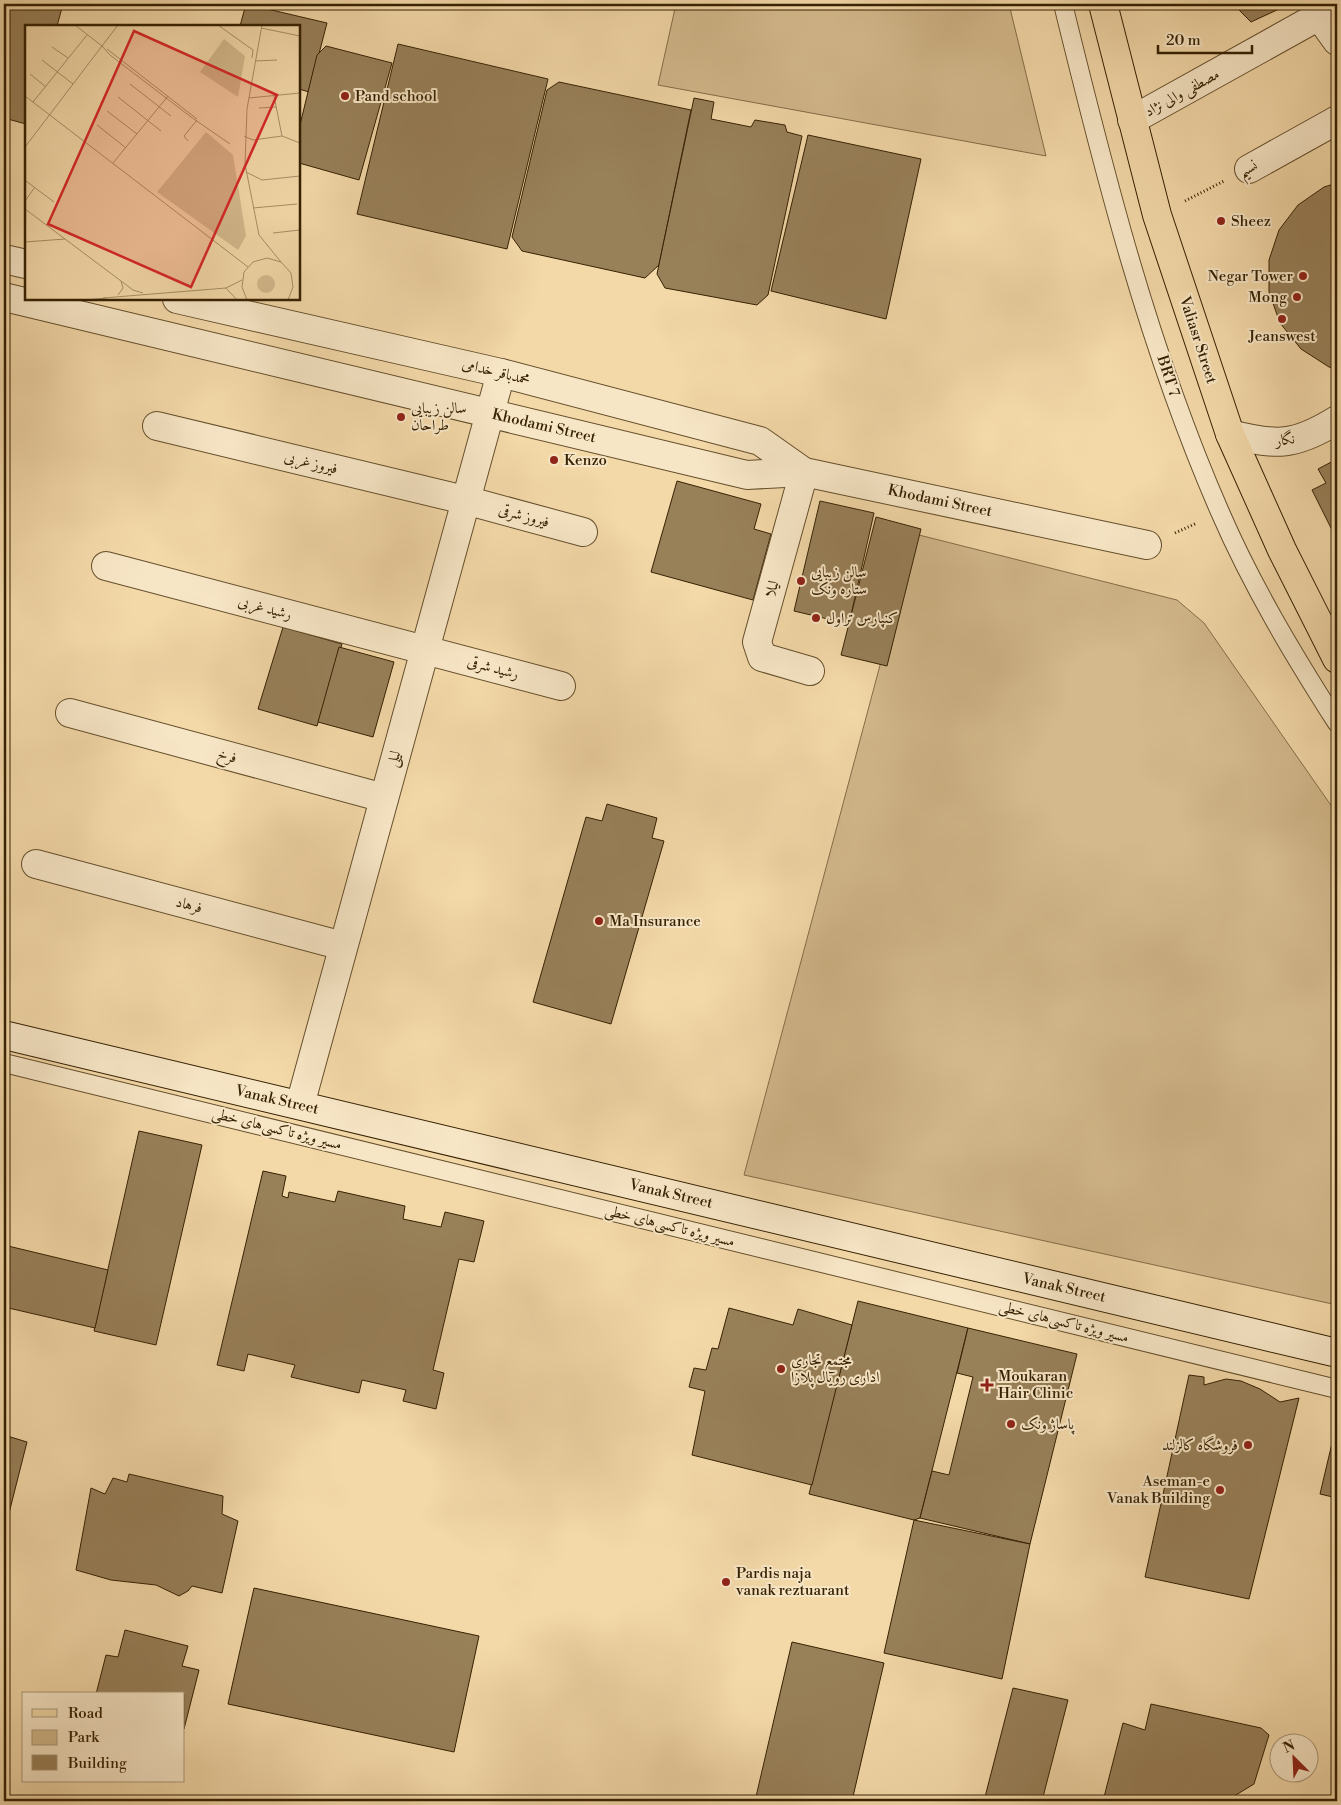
<svg xmlns="http://www.w3.org/2000/svg" width="1341" height="1805" font-family="'Libre Bodoni',Amiri,serif">
<rect width="100%" height="100%" fill="#f3d8a8"/>
<filter id="stains"><feTurbulence type="fractalNoise" baseFrequency=".004" numOctaves="4"/><feColorMatrix values="0 0 0 0 .2 0 0 0 0 .09 0 0 0 0 .02 0 0 0 .5 -.17"/></filter>
<radialGradient id="worn" r=".72"><stop offset=".6" stop-color="#630" stop-opacity="0"/><stop offset="1" stop-color="#630" stop-opacity=".3"/></radialGradient>
<g fill="#d3b98c" stroke="#846d48">
<path d="M 676,4 L 1009,4 L 1046,156 L 658,85 Z"/>
<path d="M 915,534 L 1177,600 L 1204,623 L 1337,814 L 1337,1305 L 744,1175 Z"/>
</g>
<g fill="#988059" stroke="#362103">
<path d="M 4,4 L 63,4 L 57,26 L 26,26 L 26,124 L 4,118 Z"/>
<path d="M 246,4 L 327,23 L 309,92 L 299,89 L 299,26 L 240,26 Z"/>
<path d="M 1233,4 L 1281,4 L 1279,9 L 1251,22 Z"/>
<path d="M 398,44 L 548,79 L 507,249 L 357,214 Z"/>
<path d="M 326,46 L 392,63 L 359,180 L 299,163 L 299,129 L 317,55 Z"/>
<path d="M 559,82 L 691,110 L 659,265 L 645,278 L 522,251 L 512,237 L 547,90 Z"/>
<path d="M 694,98 L 714,102 L 711,119 L 751,127 L 755,120 L 785,125 L 787,132 L 802,136 L 768,295 L 757,305 L 665,288 L 657,274 Z"/>
<path d="M 808,135 L 921,159 L 886,319 L 771,291 Z"/>
<path d="M 1337,183 L 1337,369 L 1329,367 L 1301,349 L 1280,323 L 1269,292 L 1269,260 L 1279,230 L 1298,205 L 1324,187 Z"/>
<path d="M 1337,459 L 1337,540 L 1312,490 L 1326,483 L 1318,469 Z"/>
<path d="M 677,481 L 761,504 L 754,529 L 771,534 L 753,600 L 651,572 Z"/>
<path d="M 820,501 L 874,513 L 849,624 L 794,611 Z"/>
<path d="M 876,517 L 921,529 L 887,666 L 841,655 Z"/>
<path d="M 283,627 L 342,644 L 317,726 L 258,709 Z"/>
<path d="M 339,647 L 394,662 L 373,737 L 318,722 Z"/>
<path d="M 607,804 L 657,818 L 652,838 L 664,841 L 611,1024 L 533,1002 L 586,817 L 602,821 Z"/>
<path d="M 139,1131 L 202,1145 L 156,1345 L 94,1331 Z"/>
<path d="M 263,1171 L 286,1176 L 282,1196 L 288,1198 L 289,1192 L 335,1202 L 338,1191 L 405,1206 L 403,1219 L 441,1227 L 445,1212 L 484,1221 L 474,1262 L 459,1259 L 433,1370 L 444,1373 L 436,1409 L 403,1401 L 406,1390 L 362,1380 L 359,1393 L 291,1377 L 295,1365 L 248,1354 L 244,1371 L 217,1365 Z"/>
<path d="M 4,1245 L 108,1270 L 95,1328 L 4,1307 Z"/>
<path d="M 858,1301 L 968,1328 L 920,1518 L 914,1520 L 809,1494 Z"/>
<path d="M 729,1308 L 793,1325 L 798,1309 L 852,1325 L 812,1485 L 692,1455 L 705,1391 L 689,1387 L 694,1368 L 706,1370 L 712,1348 L 718,1349 Z"/>
<path d="M 968,1328 L 1077,1354 L 1030,1544 L 920,1518 L 932,1471 L 949,1475 L 973,1377 L 957,1373 Z"/>
<path d="M 1189,1375 L 1204,1377 L 1204,1385 L 1226,1379 L 1241,1381 L 1260,1389 L 1280,1402 L 1299,1398 L 1249,1599 L 1145,1577 Z"/>
<path d="M 1337,1422 L 1337,1498 L 1320,1494 Z"/>
<path d="M 4,1435 L 27,1442 L 7,1521 L 4,1524 Z"/>
<path d="M 129,1474 L 223,1496 L 222,1514 L 238,1521 L 222,1593 L 192,1586 L 188,1591 L 179,1596 L 156,1585 L 111,1580 L 76,1570 L 91,1488 L 105,1494 L 113,1478 L 127,1482 Z"/>
<path d="M 914,1520 L 1030,1544 L 1002,1679 L 884,1653 Z"/>
<path d="M 254,1588 L 479,1636 L 454,1752 L 228,1704 Z"/>
<path d="M 125,1630 L 188,1646 L 182,1666 L 199,1670 L 184,1729 L 184,1694 L 96,1694 L 106,1655 L 118,1657 Z"/>
<path d="M 792,1642 L 884,1663 L 852,1801 L 755,1801 Z"/>
<path d="M 1013,1688 L 1068,1700 L 1042,1801 L 984,1801 Z"/>
<path d="M 1151,1704 L 1261,1728 L 1269,1735 L 1254,1784 L 1226,1801 L 1103,1801 L 1123,1723 L 1145,1730 Z"/>
</g>
<g fill="none" stroke-linecap="round" stroke-linejoin="round">
<defs>
<g id="lane">
<path d="M 1063,4 C 1105,176 1149,350 1220,512 C 1252,586 1294,656 1337,723"/>
<path d="M 4,1063 L 1337,1389"/>
</g>
<g id="street">
<path d="M 1319,16 L 1337,41"/>
<path d="M 1132,120 L 1337,6"/>
<path d="M 1249,169 L 1337,120"/>
<path d="M 4,259 L 26,264"/>
<path d="M 4,297 L 747,475 L 804,472 L 1147,545"/>
<path d="M 177,299 L 501,373 L 760,441 L 804,472"/>
<path d="M 157,426 L 465,500 L 583,532"/>
<path d="M 1230,434 C 1277,446 1295,446 1337,420"/>
<path d="M 804,472 L 757,642 L 762,657 L 810,671"/>
<path d="M 106,566 L 561,686"/>
<path d="M 70,713 L 384,798"/>
<path d="M 36,864 L 343,946"/>
<path d="M 300,1105 L 501,373"/>
</g>
<path id="secondary" d="M 4,1035 L 1337,1353"/>
<path id="primary" d="M 1103,4 L 1157,215 L 1230,434 L 1282,550 L 1337,659"/>
</defs>
<use href="#lane" stroke="#654f2c" stroke-width="20"/>
<use href="#street" stroke="#654f2c" stroke-width="30"/>
<use href="#secondary" stroke="#362103" stroke-width="30"/>
<use href="#primary" stroke="#362103" stroke-width="30"/>
<g stroke="#362103" stroke-width="3" stroke-dasharray="1 2.5" stroke-linecap="butt">
<path d="M 1185,201 L 1224,181"/>
<path d="M 1175,533 L 1197,523"/>
</g>
<use href="#lane" stroke="#f7e6c6" stroke-width="18"/>
<use href="#street" stroke="#f7e6c6" stroke-width="28"/>
<use href="#secondary" stroke="#f7e6c6" stroke-width="28"/>
<use href="#primary" stroke="#f3d8a8" stroke-width="28"/>
</g>
<g fill="#8f2418" stroke="#f7e6c6" stroke-width="2">
<circle cx="345" cy="96" r="5"/>
<circle cx="1221" cy="221" r="5"/>
<circle cx="1303" cy="276" r="5"/>
<circle cx="1297" cy="297" r="5"/>
<circle cx="1282" cy="319" r="5"/>
<circle cx="401" cy="417" r="5"/>
<circle cx="554" cy="460" r="5"/>
<circle cx="801" cy="581" r="5"/>
<circle cx="816" cy="618" r="5"/>
<circle cx="599" cy="921" r="5"/>
<circle cx="781" cy="1369" r="5"/>
<path d="M984.5 1377.5h5v5h5v5h-5v5h-5v-5h-5v-5h5z"/>
<circle cx="1011" cy="1424" r="5"/>
<circle cx="1248" cy="1445" r="5"/>
<circle cx="1220" cy="1490" r="5"/>
<circle cx="726" cy="1582" r="5"/>
</g>
<g text-anchor="middle" dominant-baseline="central" stroke-width="4" stroke-linejoin="round" paint-order="stroke">
<g font-size="15" fill="#362103" stroke="#f7e6c6">
<text transform="translate(1182 93) rotate(-29)">مصطفی والی نژاد</text>
<text transform="translate(1248 169) rotate(-28)">نسیم</text>
<text transform="translate(1198 340) rotate(72)">Valiasr Street</text>
<text transform="translate(496 372) rotate(14)">محمدباقر خدامی</text>
<text transform="translate(1168 376) rotate(72)">BRT 7</text>
<text transform="translate(544 426) rotate(13)">Khodami Street</text>
<text transform="translate(1285 440) rotate(-7)">نگار</text>
<text transform="translate(311 463) rotate(14)">فیروز غربی</text>
<text transform="translate(940 501) rotate(12)">Khodami Street</text>
<text transform="translate(524 516) rotate(15)">فیروز شرقی</text>
<text transform="translate(772 589) rotate(-74)">لیلا</text>
<text transform="translate(265 608) rotate(15)">رشید غربی</text>
<text transform="translate(493 668) rotate(15)">رشید شرقی</text>
<text transform="translate(227 756) rotate(15)">فرخ</text>
<text transform="translate(394 759) rotate(-75)">لیلی</text>
<text transform="translate(189 905) rotate(15)">فرهاد</text>
<text transform="translate(277 1100) rotate(13)">Vanak Street</text>
<text transform="translate(277 1129) rotate(14)">مسیر ویژه تاکسی‌های خطی</text>
<text transform="translate(671 1194) rotate(13)">Vanak Street</text>
<text transform="translate(670 1226) rotate(14)">مسیر ویژه تاکسی‌های خطی</text>
<text transform="translate(1064 1288) rotate(13)">Vanak Street</text>
<text transform="translate(1064 1322) rotate(14)">مسیر ویژه تاکسی‌های خطی</text>
</g>
<g font-size="15" fill="#362103" stroke="#f7e6c6" text-anchor="start">
<text x="355" y="96">Pand school</text>
<text x="1231" y="221">Sheez</text>
<text x="1293" y="276" text-anchor="end">Negar Tower</text>
<text x="1287" y="297" text-anchor="end">Mong</text>
<text x="1282" y="336" text-anchor="middle">Jeanswest</text>
<text x="411" y="408">سالن زیبایی<tspan x="411" dy="17">طراحان</tspan></text>
<text x="564" y="460">Kenzo</text>
<text x="811" y="572">سالن زیبایی<tspan x="811" dy="17">ستاره ونک</tspan></text>
<text x="826" y="618">کنپارس تراول</text>
<text x="609" y="921">Ma Insurance</text>
<text x="791" y="1360">مجتمع تجاری<tspan x="791" dy="17">اداری رویال پلازا</tspan></text>
<text x="998" y="1376">Moukaran<tspan x="998" dy="17">Hair Clinic</tspan></text>
<text x="1021" y="1424">پاساژ ونک</text>
<text x="1238" y="1445" text-anchor="end">فروشگاه کالزلند</text>
<text x="1210" y="1481" text-anchor="end">Aseman-e<tspan x="1210" dy="17">Vanak Building</tspan></text>
<text x="736" y="1573">Pardis naja<tspan x="736" dy="17">vanak reztuarant</tspan></text>
</g>
</g>
<g transform="translate(25 25)">
<rect width="275" height="275" fill="#f3d8a8"/>
<path d="M 199,14 L 220,31 L 213,72 L 175,47 ZM 181,107 L 208,130 L 221,211 L 213,225 L 132,167 ZM232 259a9 9 0 1 1 18 0a9 9 0 1 1-18 0Z" fill="#d3b98c"/>
<path fill="none" stroke="#a78f66" stroke-width="1" d="M 50,0 L 77,21M 193,0 L 228,25 L 227,33M 237,0 L 222,84 L 220,139 L 234,210 L 256,237M 236,3 L 275,11M 77,21 L 85,30 L 166,92 L 205,119M 27,22 L 43,33M 82,24 L 172,94M 17,35 L 48,59M 230,36 L 252,35M 5,49 L 21,62M 105,59 L 146,91M 0,71 L 223,242M 249,71 L 257,111M 93,72 L 136,106M 224,73 L 275,68M 8,77 L 62,10M 234,83 L 251,82M 82,86 L 112,109M 72,100 L 101,123M 219,111 L 228,115 L 257,111 L 275,118M 163,116 L 159,111 L 172,95M 0,122 L 93,0M 88,138 L 143,71M 221,147 L 237,155 L 275,151M 1,156 L 29,177M 0,176 L 10,162M 228,183 L 272,179M 0,184 L 108,265 L 118,268M 248,208 L 275,205M 0,217 L 40,214M 201,263 L 212,275M 93,270 L 98,263 L 96,256M 78,273 L 201,263 L 217,255M 61,275 L 81,273M 222,275 L 217,262 L 219,247 L 228,237 L 242,233 L 256,237 L 266,248 L 268,262 L 263,275"/>
<path fill="#d62828" fill-opacity="0.15" stroke="#d62828" stroke-width="2.5" d="M 109,6 L 252,70 L 166,262 L 23,199 Z"/>
<rect width="275" height="275" fill="none" stroke="#362103" stroke-width="2.5"/>
</g>
<rect width="1341" height="1805" fill="none" stroke="#f3d8a8" stroke-width="20"/>
<rect x="5" y="5" width="1331" height="1795" fill="none" stroke="#362103" stroke-width="2.5"/>
<rect x="10" y="10" width="1321" height="1785" fill="none" stroke="#362103"/>
<rect x="22" y="1692" width="162" height="90" fill="#f7e6c6" stroke="#aa9778"/>
<rect x="32" y="1709" width="25" height="8" fill="#f3d8a8" stroke="#aa9778"/>
<text x="68" y="1718" font-size="15" fill="#362103">Road</text>
<rect x="32" y="1730" width="25" height="15" fill="#d3b98c" stroke="#aa9778"/>
<text x="68" y="1742" font-size="15" fill="#362103">Park</text>
<rect x="32" y="1755" width="25" height="15" fill="#988059" stroke="#aa9778"/>
<text x="68" y="1768" font-size="15" fill="#362103">Building</text>
<g transform="translate(1294 1758) rotate(336)"><circle r="24" fill="#f7e6c6" stroke="#aa9778"/>
<path d="M0-4L9 19L0 12L-9 19Z" fill="#8f2418"/>
<text y="-8" font-size="14" font-weight="bold" text-anchor="middle" fill="#362103">N</text>
</g>
<path d="M1158 45v8h94v-8" fill="none" stroke="#362103" stroke-width="2.5"/>
<text x="1166" y="45" font-size="15" fill="#362103" stroke="#f7e6c6" stroke-width="4" paint-order="stroke">20 m</text>
<rect width="100%" height="100%" filter="url(#stains)"/>
<rect width="100%" height="100%" fill="url(#worn)"/>
</svg>
